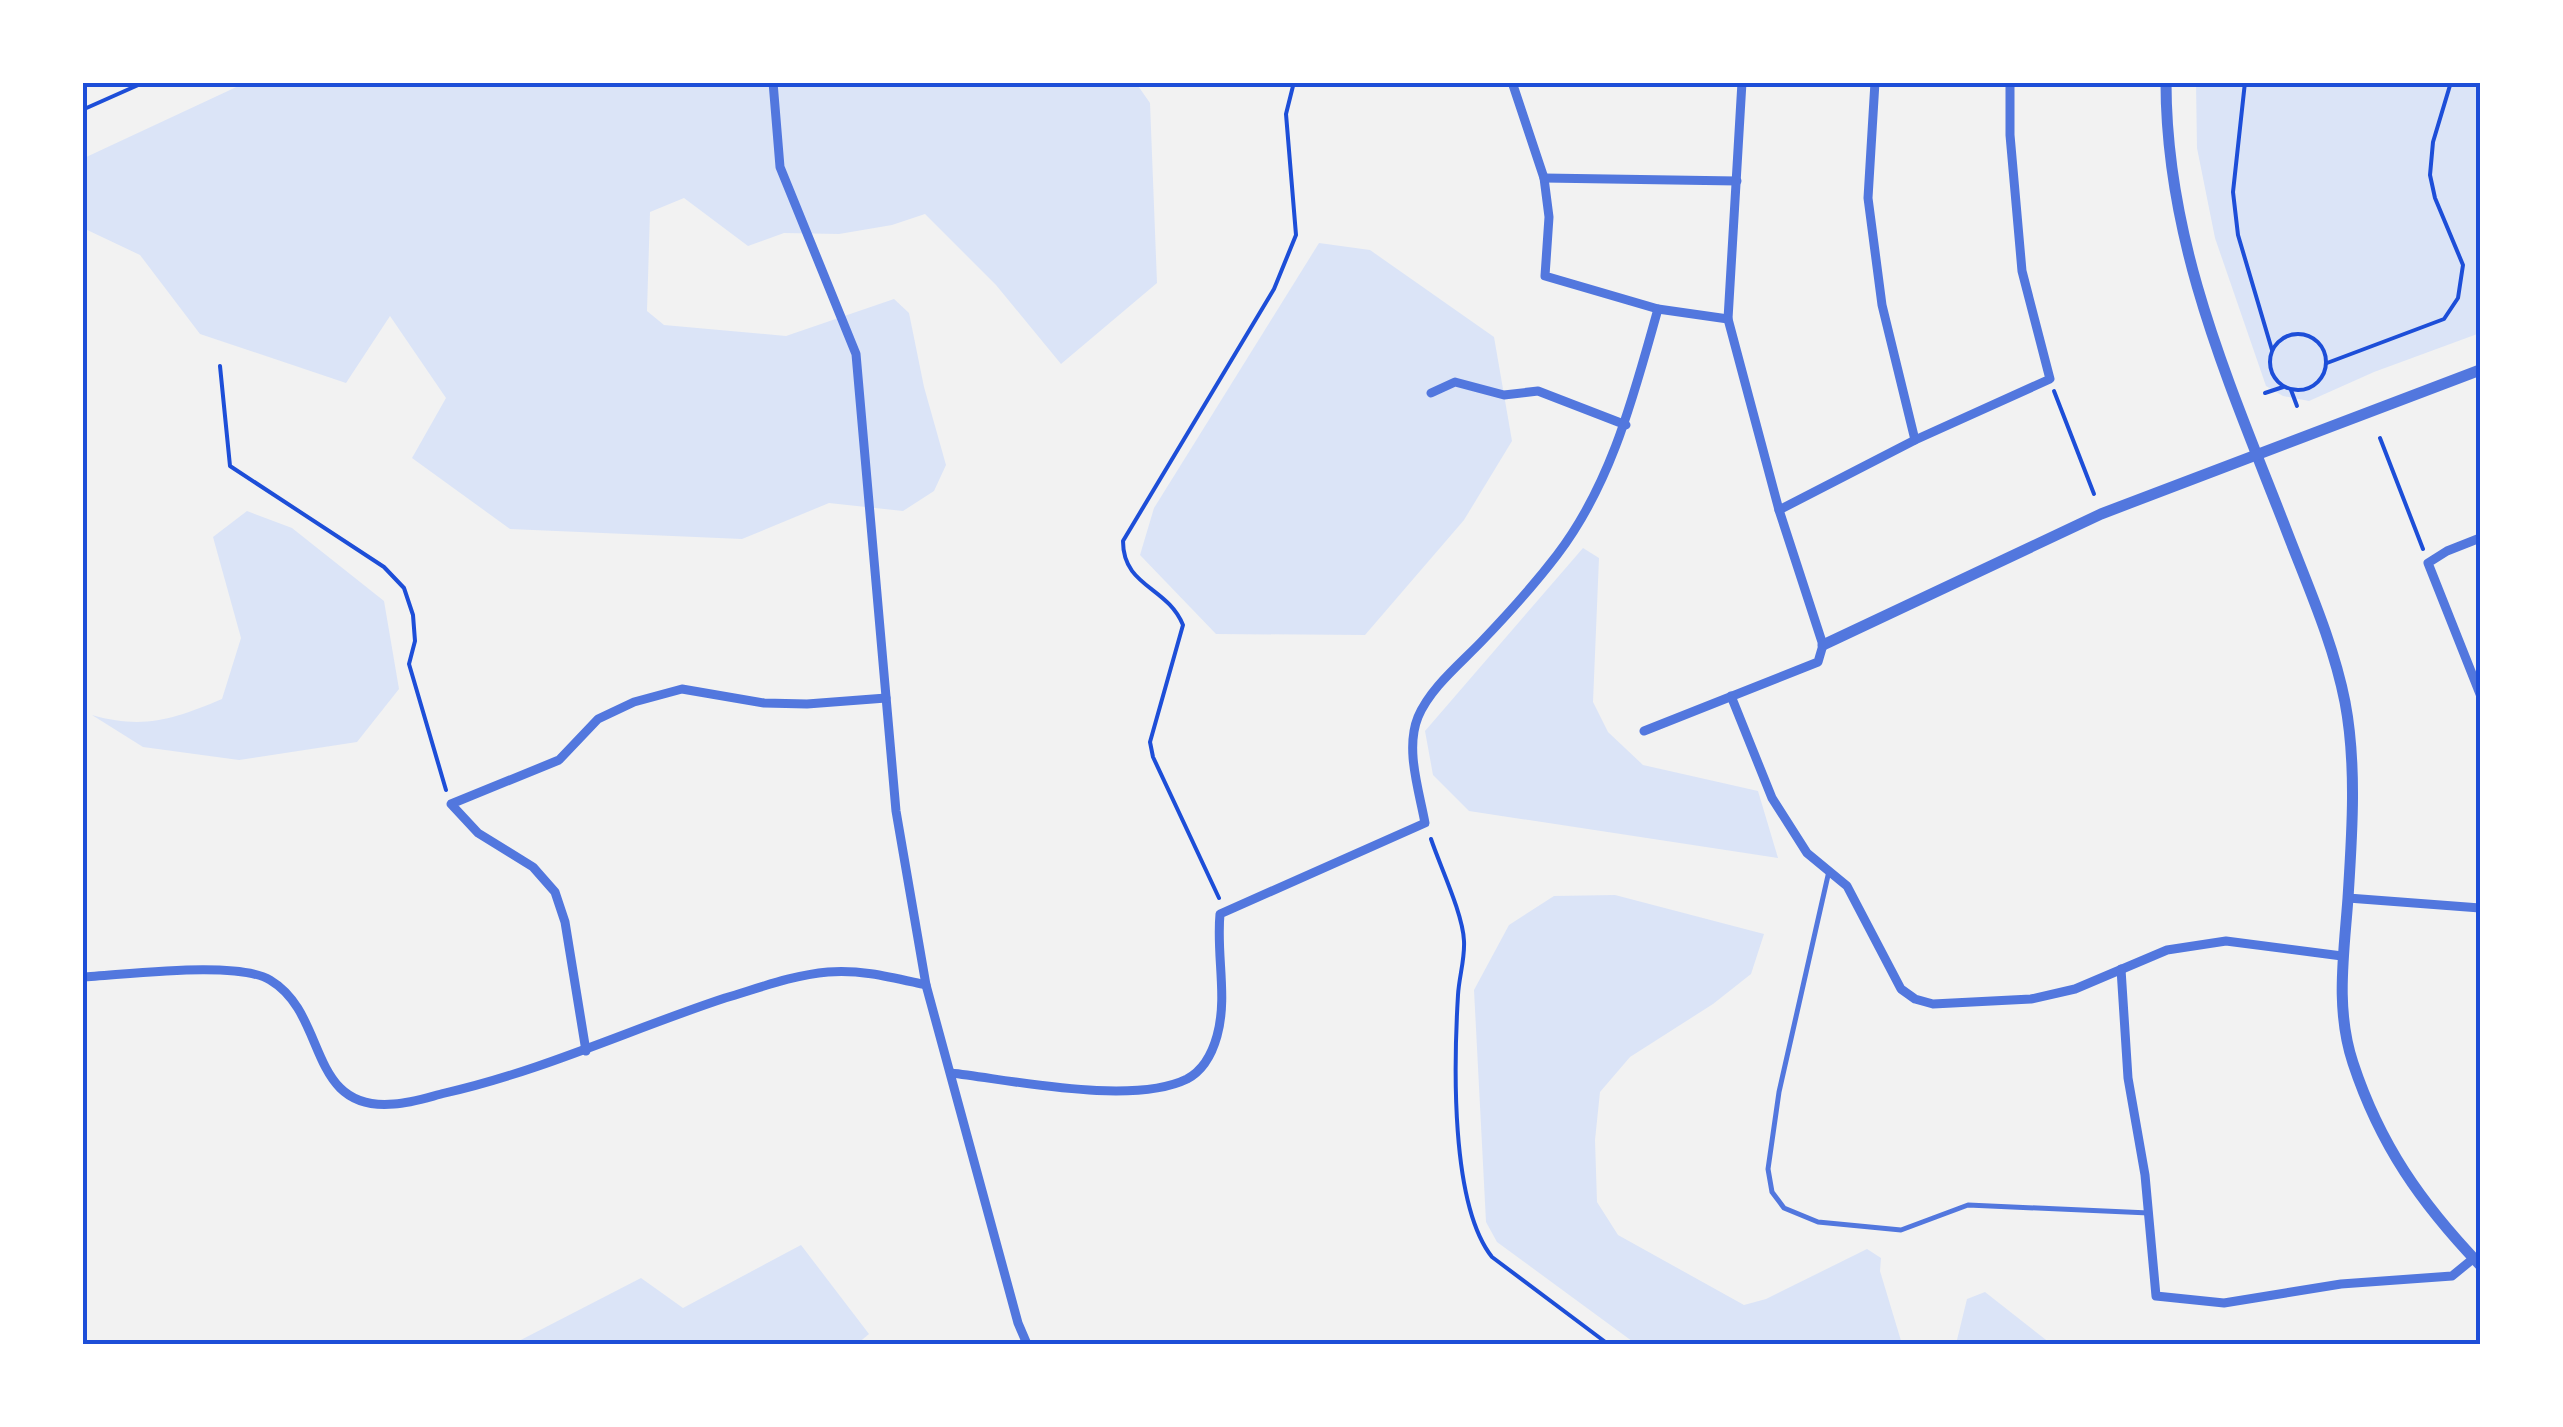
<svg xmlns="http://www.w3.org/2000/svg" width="2563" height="1427" font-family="'Sofia Sans Condensed',sans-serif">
<rect width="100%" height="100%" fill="#f2f2f2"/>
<g fill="#dbe4f7">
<path d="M 245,83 L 1136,83 L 1150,103 L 1157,283 L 1061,364 L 996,285 L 925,214 L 892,225 L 839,234 L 784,233 L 748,246 L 684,198 L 650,212 L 647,311 L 664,325 L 786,336 L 894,299 L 909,313 L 924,387 L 946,465 L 934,491 L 903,511 L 829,503 L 742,539 L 510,529 L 412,458 L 446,398 L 390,316 L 346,383 L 200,334 L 140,255 L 83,228 L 82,159 Z"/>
<path d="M 2196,83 L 2480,83 L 2480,333 L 2374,372 L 2309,401 L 2283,396 L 2266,386 L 2215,238 L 2197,148 Z"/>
<path d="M 1319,243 L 1370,250 L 1494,337 L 1512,441 L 1464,520 L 1365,635 L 1216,634 L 1140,555 L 1154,508 Z"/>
<path d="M 247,511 L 292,528 L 384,601 L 399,689 L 357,742 L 239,760 L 143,747 L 92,715 C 144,730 174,719 222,699 L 241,638 L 213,537 Z"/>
<path d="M 1583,548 L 1599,558 L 1593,702 L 1608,732 L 1643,765 L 1758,791 L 1778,858 L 1469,811 L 1433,775 L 1425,731 Z"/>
<path d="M 1615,895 L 1764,934 L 1751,974 L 1713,1004 L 1630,1057 L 1600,1092 L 1595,1140 L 1597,1202 L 1618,1235 L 1744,1305 L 1766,1299 L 1867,1249 L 1881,1258 L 1880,1271 L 1902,1344 L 1636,1344 L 1497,1242 L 1486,1222 L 1474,990 L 1509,925 L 1554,896 Z"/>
<path d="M 801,1245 L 869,1334 L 857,1344 L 513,1344 L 641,1278 L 683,1308 Z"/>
<path d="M 1985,1292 L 2050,1343 L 2058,1344 L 1956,1344 L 1967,1299 Z"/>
</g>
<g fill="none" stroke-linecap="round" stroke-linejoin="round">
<g stroke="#1d4ed8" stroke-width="4">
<path d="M 2245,82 L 2233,192 L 2238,235 L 2272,350"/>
<path d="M 82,110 L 145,82"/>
<circle cx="2298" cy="362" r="28"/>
<path d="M 2327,363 L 2444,319 L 2458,298 L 2463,265 L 2435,198 L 2430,175 L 2433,142 L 2451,82"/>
<path d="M 220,366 L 230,466 L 384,567 L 404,588 L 413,615 L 415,641 L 409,664 L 446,790"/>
<path d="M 2291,390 L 2297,406"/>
<path d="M 2054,391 L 2094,494"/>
<path d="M 2265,393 L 2283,387"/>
<path d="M 2380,438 L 2423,549"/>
<path d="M 1431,839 C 1440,866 1463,914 1464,941 C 1465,959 1459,977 1458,995 C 1454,1062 1450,1204 1492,1257 L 1608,1344"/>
<path d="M 1219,898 L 1153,757 L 1150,742 L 1183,625 C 1167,586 1123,587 1123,541 L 1274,289 L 1296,235 L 1286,114 L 1294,82"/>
</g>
<path stroke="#5277de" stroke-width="5" d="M 1829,871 L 1779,1092 L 1768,1169 L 1772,1192 L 1784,1208 L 1818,1222 L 1901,1230 L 1968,1205 L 2149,1213"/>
<g stroke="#5277de" stroke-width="9">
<path d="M 773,82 L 780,167 L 856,354 L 896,811 L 926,985 L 1018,1323 L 1027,1344"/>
<path d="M 1512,82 L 1544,178 L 1549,217 L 1545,276 L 1658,309 L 1728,319"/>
<path d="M 1875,82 L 1868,198 L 1882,305 L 1915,440"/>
<path d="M 1544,178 L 1737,181"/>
<path d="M 1431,393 L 1455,382 L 1504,395 L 1538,391 L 1626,425"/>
<path d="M 1779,510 L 1915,440 L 2050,379 L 2022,271 L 2010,135 L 2010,82"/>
<path d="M 2480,538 L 2447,551 L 2428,563 L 2480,694"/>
<path d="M 1731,696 L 1772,798 L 1807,853 L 1847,886 L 1901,989 L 1915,999 L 1933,1004 L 2031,999 L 2075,989 L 2167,950 L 2226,941 L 2342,956"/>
<path d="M 1644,731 L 1818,662 L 1823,645 L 1779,510 L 1728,319 L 1742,82"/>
<path d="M 2348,898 L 2480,908"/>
<path d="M 2121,969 L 2128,1078 L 2145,1175 L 2156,1296 L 2224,1303 L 2341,1284 L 2452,1276 L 2474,1258"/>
<path d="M 82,977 C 125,975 237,960 270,980 C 329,1015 306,1112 394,1104 C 411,1103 429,1097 445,1093 C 542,1071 631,1029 725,998 C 759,988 793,975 828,972 C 861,969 894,978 926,985"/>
<path d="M 586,1051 L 565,922 L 555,892 L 533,867 L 478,833 L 451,804 L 559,760 L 598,719 L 634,702 L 682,689 L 764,703 L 807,704 L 886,698"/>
<path d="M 951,1073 C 1012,1080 1132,1106 1187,1079 C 1204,1070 1212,1054 1217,1036 C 1228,997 1216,955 1220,914 L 1425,823 C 1419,790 1405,749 1418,717 C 1430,688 1460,664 1482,641 C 1508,614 1534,585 1557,555 C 1612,483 1634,394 1658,309"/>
</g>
<g stroke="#5277de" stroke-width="11">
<path d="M 2166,82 C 2166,241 2227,378 2284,524 C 2306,582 2333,641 2345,702 C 2357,765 2352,835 2348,898 C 2344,954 2335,1009 2353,1063 C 2380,1145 2421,1203 2480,1265"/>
<path d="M 1823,645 L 2101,514 L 2480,370"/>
</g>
</g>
<rect width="2563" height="1427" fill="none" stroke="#ffffff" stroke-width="170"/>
<rect x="85" y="85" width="2393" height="1257" fill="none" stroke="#1d4ed8" stroke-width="4"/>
</svg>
